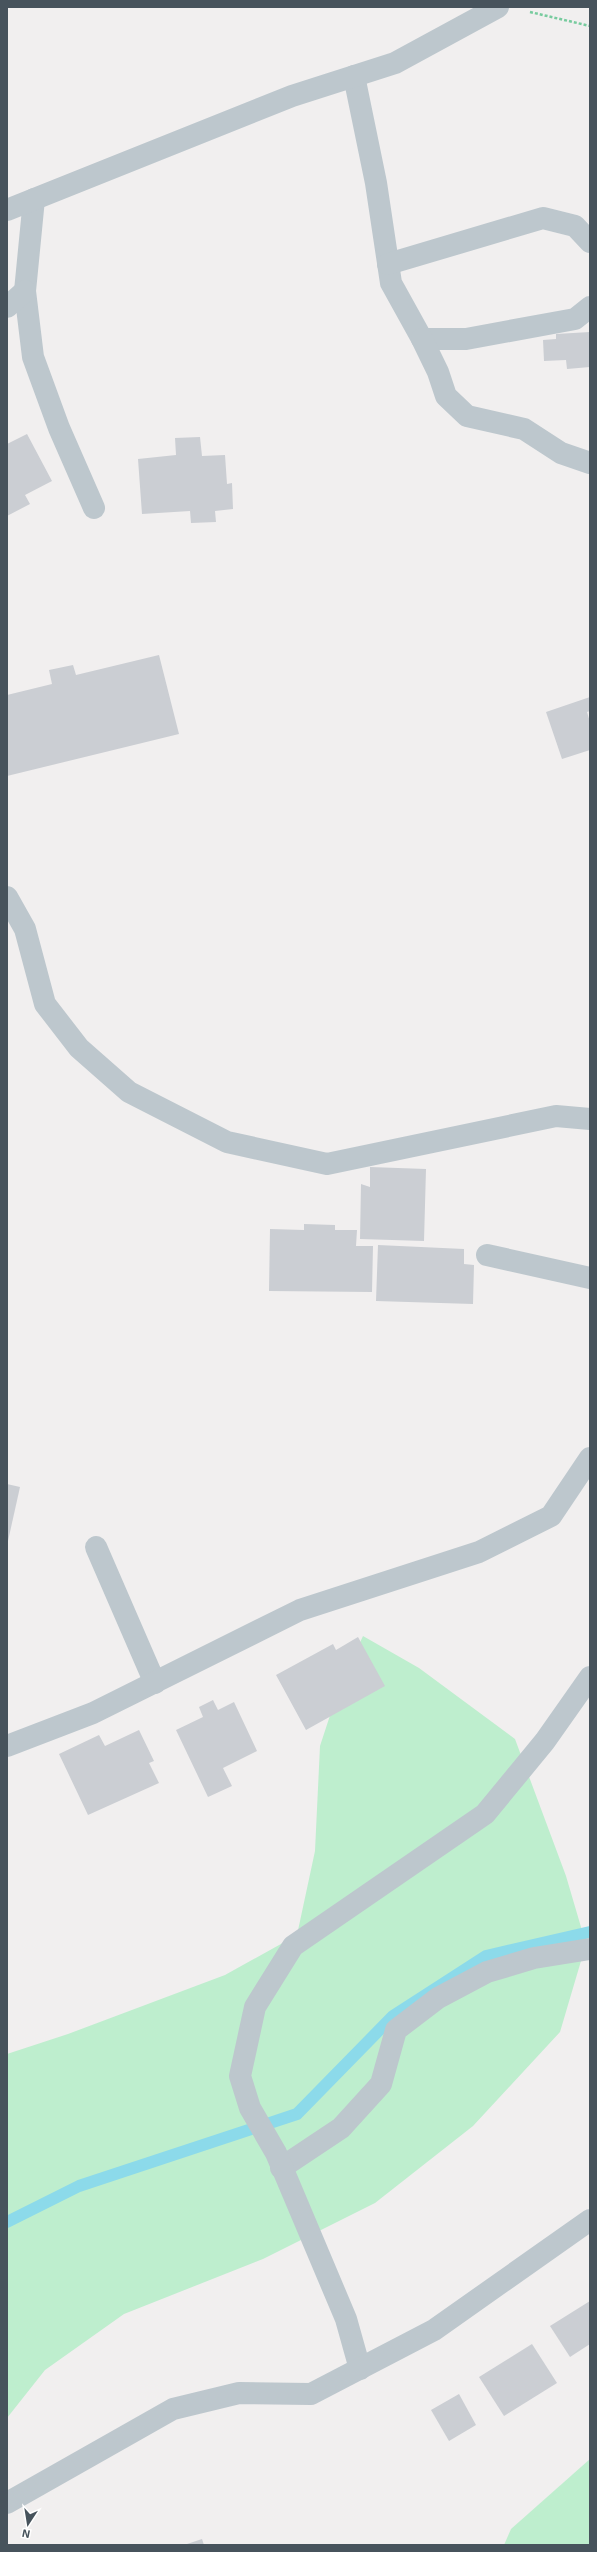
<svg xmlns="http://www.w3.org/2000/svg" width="597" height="2552" font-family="'Exo 2',sans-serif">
<rect width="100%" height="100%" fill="#f1efef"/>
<g fill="#beeece">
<path d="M 363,1636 L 419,1668 L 515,1739 L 566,1876 L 586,1944 L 560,2032 L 473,2126 L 375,2203 L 263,2259 L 124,2314 L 45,2370 L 7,2418 L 7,2054 L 68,2034 L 225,1975 L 297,1935 L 315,1851 L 320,1746 L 339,1688 Z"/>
<path d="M 590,2459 L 590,2545 L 504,2545 L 511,2529 Z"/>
</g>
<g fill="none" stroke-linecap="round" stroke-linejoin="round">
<path stroke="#8cdaea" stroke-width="12" d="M 7,2222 L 79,2186 L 297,2114 L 393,2016 L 486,1956 L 590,1932"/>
</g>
<g fill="#cbced3">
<path d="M 590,332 L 590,367 L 567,369 L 566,360 L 544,361 L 543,340 L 556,339 L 556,334 Z"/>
<path d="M 27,434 L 52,481 L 25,495 L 30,504 L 7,516 L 7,444 Z"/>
<path d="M 200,437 L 202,456 L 225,455 L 227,484 L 232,483 L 233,509 L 215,511 L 216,522 L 191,523 L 190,511 L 142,514 L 138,459 L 176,455 L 175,438 Z"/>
<path d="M 159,655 L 179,734 L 7,776 L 7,695 L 52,684 L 49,670 L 73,665 L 76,675 Z"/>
<path d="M 590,697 L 590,711 L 587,712 L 590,722 L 590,750 L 562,759 L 546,712 Z"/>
<path d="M 370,1167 L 426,1169 L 424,1241 L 360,1239 L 361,1184 L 370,1187 Z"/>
<path d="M 304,1224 L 335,1225 L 335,1230 L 357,1230 L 356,1246 L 373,1246 L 372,1292 L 269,1291 L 270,1229 L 304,1230 Z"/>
<path d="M 378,1245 L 464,1249 L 464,1264 L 474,1265 L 473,1304 L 376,1301 Z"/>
<path d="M 7,1484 L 20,1487 L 8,1541 L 7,1541 Z"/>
<path d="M 358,1637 L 385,1686 L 306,1730 L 276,1675 L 333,1644 L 336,1650 Z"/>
<path d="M 213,1700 L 218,1710 L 234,1702 L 257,1751 L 223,1768 L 232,1786 L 208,1797 L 176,1730 L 203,1717 L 199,1707 Z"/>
<path d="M 139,1730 L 154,1761 L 149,1763 L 159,1783 L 88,1815 L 59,1754 L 99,1735 L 105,1746 Z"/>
<path d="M 590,2301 L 590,2344 L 570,2357 L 550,2326 Z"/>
<path d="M 532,2344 L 557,2383 L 504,2416 L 479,2377 Z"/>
<path d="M 459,2394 L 476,2425 L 449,2441 L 431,2410 Z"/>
<path d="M 202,2539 L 204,2545 L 184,2545 Z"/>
</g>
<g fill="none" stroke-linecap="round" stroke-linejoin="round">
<path stroke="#77cb9e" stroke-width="2.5" stroke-dasharray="3 2" stroke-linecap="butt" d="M 530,12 L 590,26"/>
<g stroke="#bdc7cd" stroke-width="22">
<path d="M 354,76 L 376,183 L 391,283 L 422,339 L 466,339 L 575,319 L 590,307"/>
<path d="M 34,199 L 25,291 L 33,357 L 59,428 L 94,508"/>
<path d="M 7,210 L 292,96 L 395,63 L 498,7"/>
<path d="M 388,264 L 543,218 L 575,226 L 590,242"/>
<path d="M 7,307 L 25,291"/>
<path d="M 422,339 L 438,372 L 446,396 L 467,416 L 524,429 L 561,453 L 590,463"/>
<path d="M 7,897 L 25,929 L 45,1004 L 79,1048 L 129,1092 L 227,1142 L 327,1164 L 556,1116 L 590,1119"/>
<path d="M 487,1255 L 590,1278"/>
<path d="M 96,1547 L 155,1683"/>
<path d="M 7,1746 L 93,1713 L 300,1610 L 479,1552 L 551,1516 L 590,1458"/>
<path d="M 281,2168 L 341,2128 L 381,2084 L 396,2030 L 438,1998 L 487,1972 L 534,1958 L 590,1949"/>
<path d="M 360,2369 L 346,2319 L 276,2153 L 250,2108 L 240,2076 L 255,2007 L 293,1946 L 485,1814 L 545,1741 L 590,1677"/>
<path d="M 7,2503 L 173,2409 L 239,2393 L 311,2394 L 434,2330 L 590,2220"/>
</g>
</g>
<rect width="597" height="2552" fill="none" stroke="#47535c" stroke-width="16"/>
<g transform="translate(28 2524) rotate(192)" stroke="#ffffff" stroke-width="3" paint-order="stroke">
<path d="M0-3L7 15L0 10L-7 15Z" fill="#47535c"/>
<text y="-6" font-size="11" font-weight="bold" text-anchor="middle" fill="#47535c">N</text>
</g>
</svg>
